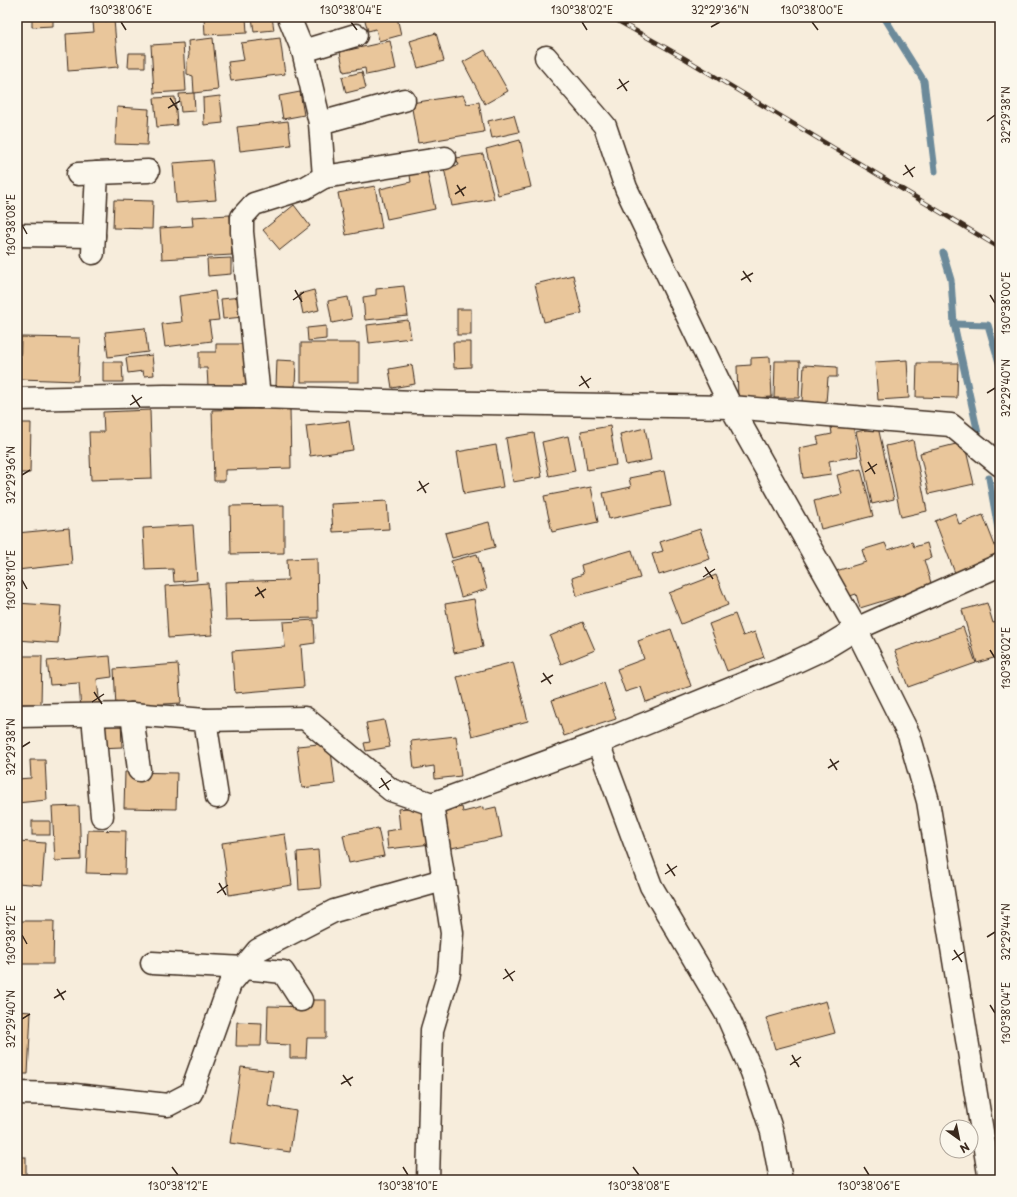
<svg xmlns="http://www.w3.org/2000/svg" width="1017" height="1197" font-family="'Playpen Sans',sans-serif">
<rect width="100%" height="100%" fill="#f7eddc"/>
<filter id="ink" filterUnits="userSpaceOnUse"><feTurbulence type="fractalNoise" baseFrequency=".025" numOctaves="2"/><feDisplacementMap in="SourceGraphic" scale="8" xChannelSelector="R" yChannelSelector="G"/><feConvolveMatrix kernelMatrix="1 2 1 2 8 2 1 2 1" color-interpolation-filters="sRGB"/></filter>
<g filter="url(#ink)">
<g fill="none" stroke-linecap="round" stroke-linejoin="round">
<g stroke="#6c8a9a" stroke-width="7">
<path d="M 884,17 L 924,81 L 935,171"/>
<path d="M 943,253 L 951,280 L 954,324 L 979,438"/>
<path d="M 954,324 L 988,325 L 1000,366"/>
<path d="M 989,478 L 1000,540"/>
</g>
</g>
<g fill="#e9c69b" stroke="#3b2a1e">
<path d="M 32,17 L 53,17 L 53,26 L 32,27 Z"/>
<path d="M 204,17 L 246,17 L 247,33 L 205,35 Z"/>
<path d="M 252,17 L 272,17 L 274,30 L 254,32 Z"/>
<path d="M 364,17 L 397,17 L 401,35 L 379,41 L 376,29 L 368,31 Z"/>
<path d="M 114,20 L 118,67 L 68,71 L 66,34 L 94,32 L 93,22 Z"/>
<path d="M 436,33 L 444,61 L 418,68 L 410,41 Z"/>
<path d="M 213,38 L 218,90 L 194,93 L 193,76 L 187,74 L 187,62 L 189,55 L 188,41 Z"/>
<path d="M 280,38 L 285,74 L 231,81 L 228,62 L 244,60 L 241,43 Z"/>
<path d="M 390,41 L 396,69 L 366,75 L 365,68 L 344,72 L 340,52 Z"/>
<path d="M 183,43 L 186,91 L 154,93 L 151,45 Z"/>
<path d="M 485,50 L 508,91 L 485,104 L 463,62 Z"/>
<path d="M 129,53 L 145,53 L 145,67 L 128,67 Z"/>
<path d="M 362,72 L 366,88 L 346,93 L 342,77 Z"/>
<path d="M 300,92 L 304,115 L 283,119 L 279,96 Z"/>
<path d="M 194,93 L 195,111 L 181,112 L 179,94 Z"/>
<path d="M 463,95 L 467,104 L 479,102 L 484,132 L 418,143 L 411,103 Z"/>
<path d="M 220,96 L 223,123 L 204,125 L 203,98 Z"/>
<path d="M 175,97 L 177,125 L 157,127 L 154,98 Z"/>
<path d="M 117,107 L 149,109 L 147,145 L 115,144 Z"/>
<path d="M 514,115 L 519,132 L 492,138 L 488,121 Z"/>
<path d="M 288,121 L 291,145 L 240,151 L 237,127 Z"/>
<path d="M 520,140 L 531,187 L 498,195 L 486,149 Z"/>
<path d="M 483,154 L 494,199 L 452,206 L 444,168 L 459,165 L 456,158 Z"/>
<path d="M 212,160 L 216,200 L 176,203 L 173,163 Z"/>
<path d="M 427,171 L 435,209 L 387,219 L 380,189 L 411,182 L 410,175 Z"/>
<path d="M 375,186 L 382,228 L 346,235 L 338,193 Z"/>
<path d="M 114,200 L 153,201 L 152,229 L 113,228 Z"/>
<path d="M 294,205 L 310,226 L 280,250 L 263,230 Z"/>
<path d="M 230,215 L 232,255 L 162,259 L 160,228 L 193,226 L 192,217 Z"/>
<path d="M 231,258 L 231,274 L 208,276 L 207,259 Z"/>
<path d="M 573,275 L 582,313 L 544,322 L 535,284 Z"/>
<path d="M 404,286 L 408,316 L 365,320 L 363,297 L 376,295 L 376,289 Z"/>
<path d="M 314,290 L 319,310 L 303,314 L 299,294 Z"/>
<path d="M 215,291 L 219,320 L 209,321 L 212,341 L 165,347 L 162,324 L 182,322 L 179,296 Z"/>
<path d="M 241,297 L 243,317 L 223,319 L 221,299 Z"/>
<path d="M 348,297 L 352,319 L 332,323 L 328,301 Z"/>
<rect x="457" y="309" width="14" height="26"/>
<path d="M 408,320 L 411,338 L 369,343 L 367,325 Z"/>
<path d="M 326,326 L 326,339 L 308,341 L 307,328 Z"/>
<path d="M 145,328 L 148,352 L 108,357 L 105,332 Z"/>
<path d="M 21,337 L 80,338 L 78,381 L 20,379 Z"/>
<path d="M 453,342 L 471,342 L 471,367 L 454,368 Z"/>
<rect x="301" y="343" width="58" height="39"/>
<path d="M 216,344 L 245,344 L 246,386 L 208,386 L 207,368 L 199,368 L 199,352 L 216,352 Z"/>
<path d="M 152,355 L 154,375 L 144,376 L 143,371 L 128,373 L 126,358 Z"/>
<path d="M 770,357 L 772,397 L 738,399 L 737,366 L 751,365 L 751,358 Z"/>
<path d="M 277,360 L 296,361 L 295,387 L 276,386 Z"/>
<path d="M 907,360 L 909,398 L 878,400 L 875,362 Z"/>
<path d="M 775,361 L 800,361 L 799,398 L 774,398 Z"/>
<path d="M 103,362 L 122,362 L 123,382 L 103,382 Z"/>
<path d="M 917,363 L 958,363 L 957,398 L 916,397 Z"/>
<path d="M 412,365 L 415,384 L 392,388 L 389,369 Z"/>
<path d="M 804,365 L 837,367 L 837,377 L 828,377 L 826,403 L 802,402 Z"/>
<path d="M 290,408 L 291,468 L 225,470 L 225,481 L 214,481 L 212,410 Z"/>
<path d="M 150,410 L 152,478 L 91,480 L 89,432 L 104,432 L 103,412 Z"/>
<path d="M 349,421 L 353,450 L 310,456 L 306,426 Z"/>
<path d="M 17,423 L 31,423 L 30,473 L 17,473 Z"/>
<path d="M 853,424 L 858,456 L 829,461 L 831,474 L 803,478 L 799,448 L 819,444 L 817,437 L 832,434 L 831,427 Z"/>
<path d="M 610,426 L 616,465 L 587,470 L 581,431 Z"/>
<path d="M 878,427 L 894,499 L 872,504 L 856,432 Z"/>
<path d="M 645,428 L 651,460 L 626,465 L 620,434 Z"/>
<path d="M 534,433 L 542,477 L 513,482 L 506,438 Z"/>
<path d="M 568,436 L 575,471 L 549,476 L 542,442 Z"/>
<path d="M 913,440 L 927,511 L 901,517 L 886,446 Z"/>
<path d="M 964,442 L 974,484 L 929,494 L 920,453 Z"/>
<path d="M 496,445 L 503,487 L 464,494 L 457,452 Z"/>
<path d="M 861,469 L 873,516 L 821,529 L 814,501 L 842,494 L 837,475 Z"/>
<path d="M 664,471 L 671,506 L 609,519 L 603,493 L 631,487 L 629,478 Z"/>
<path d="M 591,487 L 598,522 L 552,532 L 544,496 Z"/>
<path d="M 387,501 L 389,529 L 333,532 L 331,504 Z"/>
<path d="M 284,505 L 284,553 L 231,554 L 230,506 Z"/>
<path d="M 955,513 L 959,524 L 983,515 L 999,556 L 955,573 L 935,521 Z"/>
<path d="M 489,522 L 495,547 L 452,558 L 445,533 Z"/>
<path d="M 193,525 L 197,580 L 174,582 L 173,569 L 145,570 L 143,528 Z"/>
<path d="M 69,528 L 72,564 L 17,570 L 17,533 Z"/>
<path d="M 700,529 L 710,559 L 659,575 L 652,554 L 663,551 L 660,542 Z"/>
<path d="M 912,542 L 914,547 L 927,543 L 931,558 L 924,560 L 932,586 L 860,608 L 856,594 L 844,598 L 836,571 L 866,562 L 862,550 L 885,543 L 888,550 Z"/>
<path d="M 632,550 L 640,578 L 577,596 L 572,578 L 583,574 L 581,565 Z"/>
<path d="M 477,554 L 487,589 L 461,597 L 451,561 Z"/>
<path d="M 317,558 L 318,618 L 226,620 L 225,582 L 288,580 L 287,559 Z"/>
<path d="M 716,575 L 728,605 L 681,624 L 669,593 Z"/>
<path d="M 208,583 L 212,635 L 168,638 L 165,586 Z"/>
<path d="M 474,599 L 483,647 L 454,653 L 445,604 Z"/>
<path d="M 17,603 L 61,606 L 58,643 L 17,640 Z"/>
<path d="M 987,603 L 993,623 L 1000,621 L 1000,656 L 977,663 L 962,610 Z"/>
<path d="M 735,614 L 743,636 L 755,632 L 764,657 L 727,671 L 709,624 Z"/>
<path d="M 314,620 L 315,643 L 301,645 L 304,687 L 235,693 L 232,651 L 285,647 L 283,622 Z"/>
<path d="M 583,622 L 595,650 L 561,664 L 550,636 Z"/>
<path d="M 963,627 L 976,663 L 908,687 L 895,651 Z"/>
<path d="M 671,629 L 691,686 L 646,702 L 641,687 L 625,692 L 617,669 L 644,659 L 638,641 Z"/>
<path d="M 17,656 L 42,656 L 41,704 L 17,704 Z"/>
<path d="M 110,656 L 112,677 L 97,679 L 100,708 L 81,710 L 79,683 L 50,685 L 47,661 Z"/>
<path d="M 513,662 L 528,721 L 472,736 L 457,677 Z"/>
<path d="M 178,664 L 181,703 L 116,707 L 114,669 Z"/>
<path d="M 604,683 L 616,719 L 564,736 L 552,700 Z"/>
<path d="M 99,719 L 121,719 L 122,747 L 100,748 Z"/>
<path d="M 384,720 L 390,747 L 366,751 L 364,743 L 370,742 L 366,723 Z"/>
<path d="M 456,736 L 461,776 L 435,779 L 434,766 L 414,769 L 411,741 Z"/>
<path d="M 330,743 L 335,784 L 302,788 L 297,746 Z"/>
<path d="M 30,760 L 45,760 L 47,800 L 17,803 L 17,779 L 31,778 Z"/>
<path d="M 125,772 L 177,773 L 176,809 L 124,808 Z"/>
<path d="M 79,806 L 81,860 L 55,861 L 52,807 Z"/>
<path d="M 427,806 L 431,844 L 388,849 L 386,831 L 400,829 L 398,809 Z"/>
<path d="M 462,807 L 463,812 L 483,807 L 483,810 L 496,807 L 502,837 L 447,849 L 439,812 Z"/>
<rect x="32" y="821" width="18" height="14"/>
<path d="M 378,828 L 384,856 L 349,863 L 343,835 Z"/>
<path d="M 88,830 L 126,831 L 125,874 L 86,873 Z"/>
<path d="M 285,834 L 292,885 L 229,895 L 222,843 Z"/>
<path d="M 18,841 L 45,843 L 42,885 L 17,883 Z"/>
<path d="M 318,850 L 321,888 L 299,890 L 297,852 Z"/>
<path d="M 17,921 L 54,921 L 53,964 L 17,964 Z"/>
<path d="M 311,1000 L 326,1000 L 326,1038 L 307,1038 L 306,1058 L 290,1058 L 290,1045 L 267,1044 L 268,1006 L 311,1007 Z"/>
<path d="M 826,1001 L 835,1033 L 775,1049 L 766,1018 Z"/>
<path d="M 17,1011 L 31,1012 L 28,1074 L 17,1074 Z"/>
<path d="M 237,1022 L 262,1023 L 261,1046 L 236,1046 Z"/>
<path d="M 241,1067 L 273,1071 L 268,1106 L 296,1111 L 290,1152 L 230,1143 Z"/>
<rect x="17" y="1157" width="9" height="23"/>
</g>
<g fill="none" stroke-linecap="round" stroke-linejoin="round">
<defs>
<g id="minor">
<path d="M 303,51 L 356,35"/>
<path d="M 546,57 L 605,126 L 626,188 L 731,407 L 856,629 L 909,735 L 928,801 L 990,1180"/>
<path d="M 320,123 L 404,100"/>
<path d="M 78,174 L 97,173"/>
<path d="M 324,177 L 445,158"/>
<path d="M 17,235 L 94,236"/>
<path d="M 93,253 L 97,173 L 148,171"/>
<path d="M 259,397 L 242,232 L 242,217 L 254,204 L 305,188 L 324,177 L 320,123 L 303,51 L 289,17"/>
<path d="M 17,399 L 165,396 L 259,397 L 417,402 L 731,407 L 951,425 L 1000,465"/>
<path d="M 132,714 L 139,770"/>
<path d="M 17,716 L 132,714 L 205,720 L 305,718 L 391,790 L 432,804 L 598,743 L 782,668 L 823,649 L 856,629 L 1000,565"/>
<path d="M 93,716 L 102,816"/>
<path d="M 205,720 L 217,797"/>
<path d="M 598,743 L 651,886 L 727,1015 L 752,1072 L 772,1132 L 781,1180"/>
<path d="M 152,963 L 244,968 L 283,972 L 301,1000"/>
<path d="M 17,1093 L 65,1094 L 168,1105 L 191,1093 L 230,984 L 258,950 L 334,911 L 443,880"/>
<path d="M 428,1180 L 432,1030 L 449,973 L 452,933 L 432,804"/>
</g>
</defs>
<use href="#minor" stroke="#3b2a1e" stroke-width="25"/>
<use href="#minor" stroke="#fbf7ec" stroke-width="22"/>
<defs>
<path id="rail" d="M 611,17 L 684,58 L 1000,248"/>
</defs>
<use href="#rail" stroke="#3b2a1e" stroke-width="4.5"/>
<use href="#rail" stroke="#fbf7ec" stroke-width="3" stroke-dasharray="9" stroke-linecap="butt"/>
</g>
</g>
<path fill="none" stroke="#3b2a1e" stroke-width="1.5" d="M 121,22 L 126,30M 351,22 L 357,30M 582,22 L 587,30M 812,22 L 818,30M 711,27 L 720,22M 619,79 L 627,91M 617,89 L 629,81M 170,98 L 178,110M 168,108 L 180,101M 987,121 L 995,115M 905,165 L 913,177M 903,175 L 915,167M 457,185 L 464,196M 455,194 L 466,187M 22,225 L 27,234M 743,271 L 751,282M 741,280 L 753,273M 295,290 L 302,302M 990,295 L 995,303M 293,300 L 304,292M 581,376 L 589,388M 579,386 L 591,378M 987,393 L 995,388M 132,395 L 140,407M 130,405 L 142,397M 868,462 L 875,474M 865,472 L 877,464M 22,475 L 30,470M 419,481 L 426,493M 417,491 L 429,483M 705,567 L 713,579M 703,577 L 715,569M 22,580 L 27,589M 257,587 L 264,598M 255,596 L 266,589M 990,650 L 995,658M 543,673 L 551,684M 541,682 L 553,675M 94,692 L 102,704M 92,702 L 104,694M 22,747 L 30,742M 830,759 L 837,770M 828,768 L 839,761M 381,778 L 389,790M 379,788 L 391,780M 667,864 L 675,876M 665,874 L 677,866M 219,883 L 226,895M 217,893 L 228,885M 22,935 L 27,944M 987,937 L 995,932M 954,950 L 962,962M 952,960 L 964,952M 505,969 L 513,981M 503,979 L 515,971M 57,989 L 64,1000M 54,998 L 66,991M 990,1005 L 995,1013M 22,1019 L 30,1014M 792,1055 L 799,1067M 790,1065 L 801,1057M 343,1075 L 351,1086M 341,1084 L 353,1077M 172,1167 L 178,1175M 403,1167 L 408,1175M 633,1167 L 639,1175M 864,1167 L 869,1175"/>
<rect width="1017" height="1197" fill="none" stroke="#fbf7ec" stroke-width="44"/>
<g transform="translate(959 1139) rotate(147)"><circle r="19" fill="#fbf7ec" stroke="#aea59a"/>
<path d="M0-3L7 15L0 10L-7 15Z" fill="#3b2a1e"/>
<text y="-6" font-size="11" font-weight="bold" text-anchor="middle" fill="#3b2a1e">N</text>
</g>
<rect x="22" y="22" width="973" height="1153" fill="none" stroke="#3b2a1e" stroke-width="1.5"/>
<g font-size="10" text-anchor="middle" fill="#3b2a1e">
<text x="121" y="14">130°38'06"E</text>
<text x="351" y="14">130°38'04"E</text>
<text x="582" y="14">130°38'02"E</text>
<text x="720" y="14">32°29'36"N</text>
<text x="812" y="14">130°38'00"E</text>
<text transform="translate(1006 115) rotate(-90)" y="4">32°29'38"N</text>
<text transform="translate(11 225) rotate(-90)" y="4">130°38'08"E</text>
<text transform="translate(1006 303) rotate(-90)" y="4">130°38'00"E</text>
<text transform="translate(1006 388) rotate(-90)" y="4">32°29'40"N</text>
<text transform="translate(11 475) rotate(-90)" y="4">32°29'36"N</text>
<text transform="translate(11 580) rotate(-90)" y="4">130°38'10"E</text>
<text transform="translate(1006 658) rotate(-90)" y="4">130°38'02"E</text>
<text transform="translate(11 747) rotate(-90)" y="4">32°29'38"N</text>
<text transform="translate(1006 932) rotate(-90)" y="4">32°29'44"N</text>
<text transform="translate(11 935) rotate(-90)" y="4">130°38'12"E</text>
<text transform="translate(1006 1013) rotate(-90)" y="4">130°38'04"E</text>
<text transform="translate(11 1019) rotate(-90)" y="4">32°29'40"N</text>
<text x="178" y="1190">130°38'12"E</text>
<text x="408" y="1190">130°38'10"E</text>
<text x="639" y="1190">130°38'08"E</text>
<text x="869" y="1190">130°38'06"E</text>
</g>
</svg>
